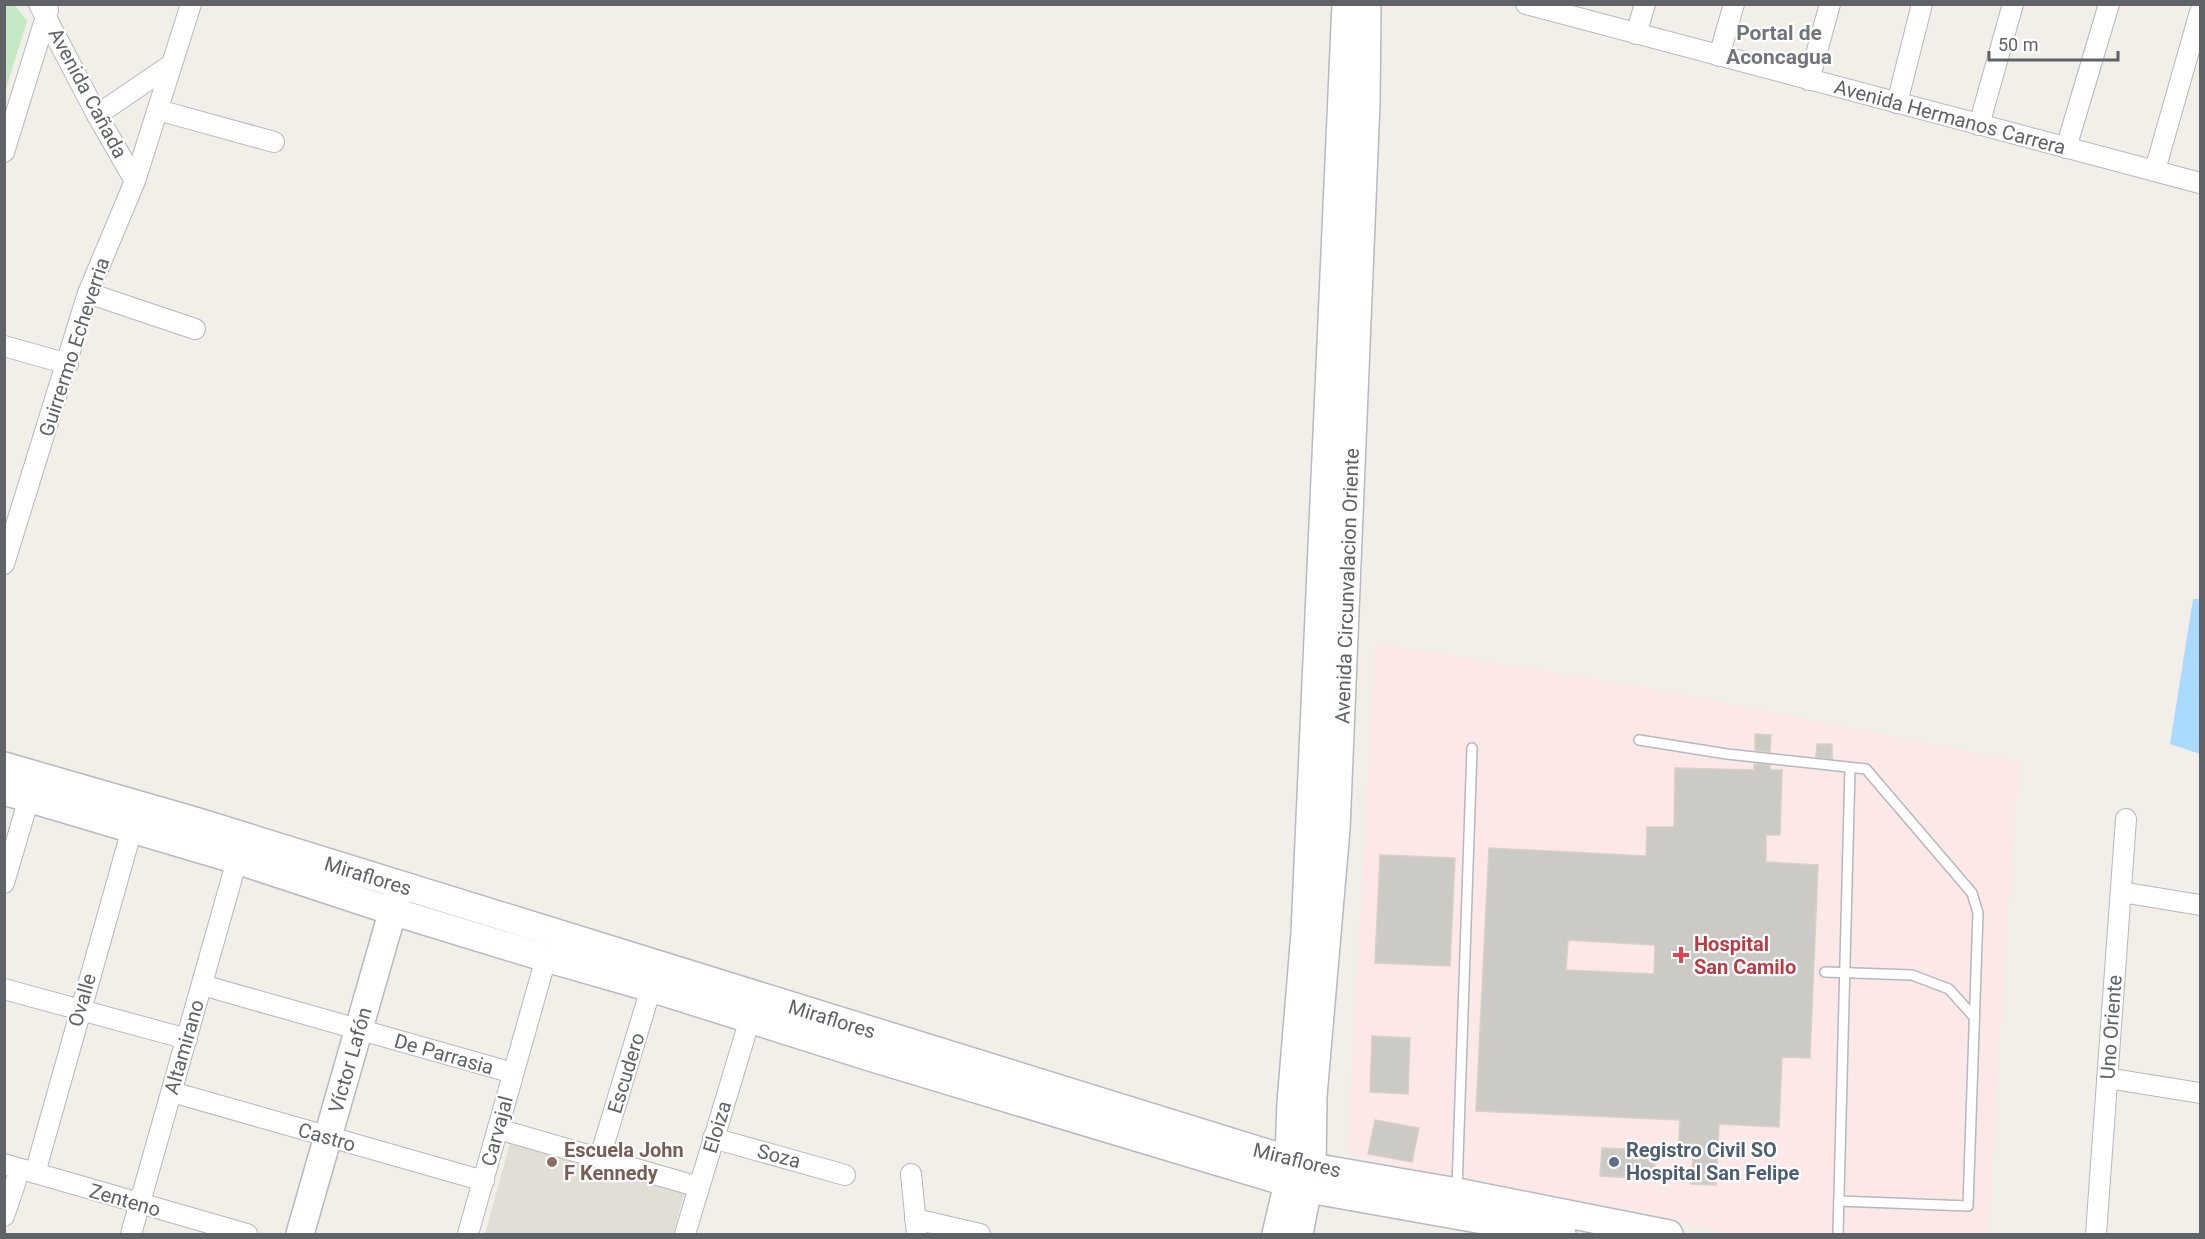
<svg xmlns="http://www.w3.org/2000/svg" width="2205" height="1239" font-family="Roboto,sans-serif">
<rect width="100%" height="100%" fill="#f1efe8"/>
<path fill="#e1ded6" d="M 512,1136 L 686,1189 L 673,1234 L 485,1234 Z"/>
<path fill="#fce8e6" d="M 1375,643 L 1678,693 L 2019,761 L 2001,1011 L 1988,1234 L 1735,1234 L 1363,1159 L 1349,1152 L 1348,1135 Z"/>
<path fill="#c5e8c5" d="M 5,4 L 15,5 L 27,21 L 5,92 Z"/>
<path fill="#aadaff" d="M 2193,599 L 2200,599 L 2200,754 L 2170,744 Z"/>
<g fill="#cccac5" stroke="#d6d1c6" stroke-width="1.5" fill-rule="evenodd">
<path d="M 1755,734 L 1771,735 L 1770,752 L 1755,750 Z"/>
<path d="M 1817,744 L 1832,744 L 1832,759 L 1816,757 Z"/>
<path d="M 1754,764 L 1770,765 L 1770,770 L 1782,770 L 1780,835 L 1766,835 L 1766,862 L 1818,865 L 1810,1058 L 1782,1057 L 1779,1127 L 1719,1124 L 1716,1185 L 1691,1184 L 1693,1155 L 1678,1154 L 1680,1120 L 1476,1111 L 1489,848 L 1646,856 L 1647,827 L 1674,827 L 1675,768 L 1754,770 ZM 1568,940 L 1655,945 L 1654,974 L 1566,970 Z"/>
<path d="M 1380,855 L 1455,858 L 1450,966 L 1375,963 Z"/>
<path d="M 1372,1036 L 1410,1038 L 1408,1094 L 1370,1092 Z"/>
<path d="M 1375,1120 L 1419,1128 L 1412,1162 L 1368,1154 Z"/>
<path d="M 1602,1148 L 1655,1150 L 1654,1179 L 1600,1176 Z"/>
</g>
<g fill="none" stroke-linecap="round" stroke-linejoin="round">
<defs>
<g id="lane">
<path d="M 1639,740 L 1727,754 L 1866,769 L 1972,893 L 1978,913 L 1968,1206 L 1839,1201"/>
<path d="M 1825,972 L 1912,975 L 1949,989 L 1974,1017"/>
<path d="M 1457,1189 L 1472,748"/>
<path d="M 1838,1234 L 1850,768"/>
</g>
<g id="street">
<path d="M 39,4 L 97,115 L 135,181"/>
<path d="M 1526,4 L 2200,183"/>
<path d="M 1636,34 L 1645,4"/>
<path d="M 1719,56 L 1734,4"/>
<path d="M 1809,80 L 1830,4"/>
<path d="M 1897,103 L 1922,4"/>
<path d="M 158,110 L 274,142"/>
<path d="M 97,115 L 172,64"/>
<path d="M 1979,125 L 2013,4"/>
<path d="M 2066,148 L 2109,4"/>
<path d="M 4,152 L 48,10"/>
<path d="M 2155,170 L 2200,12"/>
<path d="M 88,293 L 195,329"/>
<path d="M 4,346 L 68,364"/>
<path d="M 4,564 L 88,293 L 135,181 L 191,4"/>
<path d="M 4,883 L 29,798"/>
<path d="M 2121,892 L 2200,905"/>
<path d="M 202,985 L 513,1073"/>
<path d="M 4,989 L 187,1039"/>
<path d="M 2107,1078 L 2200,1093"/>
<path d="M 172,1092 L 484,1181"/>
<path d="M 498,1129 L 699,1187"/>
<path d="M 713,1138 L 845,1175"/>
<path d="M 600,1157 L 651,988"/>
<path d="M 4,1164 L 247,1234"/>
<path d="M 35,1173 L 132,829"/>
<path d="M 911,1174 L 917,1234"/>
<path d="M 4,1216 L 20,1169"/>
<path d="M 915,1219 L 980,1234"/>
<path d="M 131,1234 L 237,860"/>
<path d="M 468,1234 L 546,958"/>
<path d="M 685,1234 L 750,1019"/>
<path d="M 2096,1234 L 2126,819"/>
</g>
<g id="secondary">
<path d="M 4,766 L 198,822 L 1312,1167 L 1457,1192 L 1669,1234"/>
<path d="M 4,791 L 237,860 L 392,911 L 546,958 L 651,988 L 873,1058 L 1309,1189 L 1562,1234"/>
<path d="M 300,1234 L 397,896"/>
<path d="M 1276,1234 L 1288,1183 L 1291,1103 L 1305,933 L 1346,4"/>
<path d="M 1299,1234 L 1312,1167 L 1313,1096 L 1336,829 L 1366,103 L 1367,4"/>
</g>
</defs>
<use href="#lane" stroke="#b5b8bc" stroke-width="12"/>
<use href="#street" stroke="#b5b8bc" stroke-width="22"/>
<use href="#secondary" stroke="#b6babf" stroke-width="30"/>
<use href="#lane" stroke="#fff" stroke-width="9"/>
<use href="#street" stroke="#fff" stroke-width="20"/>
<use href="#secondary" stroke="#fff" stroke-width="27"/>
</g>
<path fill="#e0444e" stroke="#fff" stroke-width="2" d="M1678 946h6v6h6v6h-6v6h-6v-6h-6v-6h6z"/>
<circle fill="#8d6e63" stroke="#fff" stroke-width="2" cx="552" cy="1162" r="6"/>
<circle fill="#5c6f8a" stroke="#fff" stroke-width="2" cx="1614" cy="1162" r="6"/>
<g text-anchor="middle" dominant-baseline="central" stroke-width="4.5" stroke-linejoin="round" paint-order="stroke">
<g font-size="20" fill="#5f6368" stroke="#fff">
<text transform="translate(88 93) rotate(62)">Avenida Cañada</text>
<text transform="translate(1950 117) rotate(15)">Avenida Hermanos Carrera</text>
<text transform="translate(74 347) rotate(-72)">Guirrermo Echeverria</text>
<text transform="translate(1347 586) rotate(-88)">Avenida Circunvalacion Oriente</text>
<text transform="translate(368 876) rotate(17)">Miraflores</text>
<text transform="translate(82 1000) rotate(-74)">Ovalle</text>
<text transform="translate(832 1019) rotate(17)">Miraflores</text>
<text transform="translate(2111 1027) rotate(-86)">Uno Oriente</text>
<text transform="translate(184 1047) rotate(-74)">Altamirano</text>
<text transform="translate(444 1054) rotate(16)">De Parrasia</text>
<text transform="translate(350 1060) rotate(-74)">Víctor Lafón</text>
<text transform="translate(626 1073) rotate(-73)">Escudero</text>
<text transform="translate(717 1127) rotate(-73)">Eloiza</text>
<text transform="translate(497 1131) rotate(-75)">Carvajal</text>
<text transform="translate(327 1137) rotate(16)">Castro</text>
<text transform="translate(779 1156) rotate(15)">Soza</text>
<text transform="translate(1297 1160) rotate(14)">Miraflores</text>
<text transform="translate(125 1200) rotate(16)">Zenteno</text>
</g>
<g font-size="20" font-weight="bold" fill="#be3a42" stroke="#fff" text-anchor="start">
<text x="1694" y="944">Hospital<tspan x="1694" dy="23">San Camilo</tspan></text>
</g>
<g font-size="20" font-weight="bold" fill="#785e54" stroke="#fff" text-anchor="start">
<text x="564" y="1150">Escuela John<tspan x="564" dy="23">F Kennedy</tspan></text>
</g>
<g font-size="20" font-weight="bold" fill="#4e5e75" stroke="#fff" text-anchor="start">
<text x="1626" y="1150">Registro Civil SO<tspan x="1626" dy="23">Hospital San Felipe</tspan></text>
</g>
<g font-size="21" font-weight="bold" fill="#70757a" stroke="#fff">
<text x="1779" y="33">Portal de<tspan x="1779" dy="24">Aconcagua</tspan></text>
</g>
</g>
<rect width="2205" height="1239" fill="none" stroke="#5f6368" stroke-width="12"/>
<path d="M1989 51v9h129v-9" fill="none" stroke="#5f6368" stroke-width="3"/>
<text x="1998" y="51" font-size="18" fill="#5f6368" stroke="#ffffff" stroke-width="4.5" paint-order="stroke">50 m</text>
</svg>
